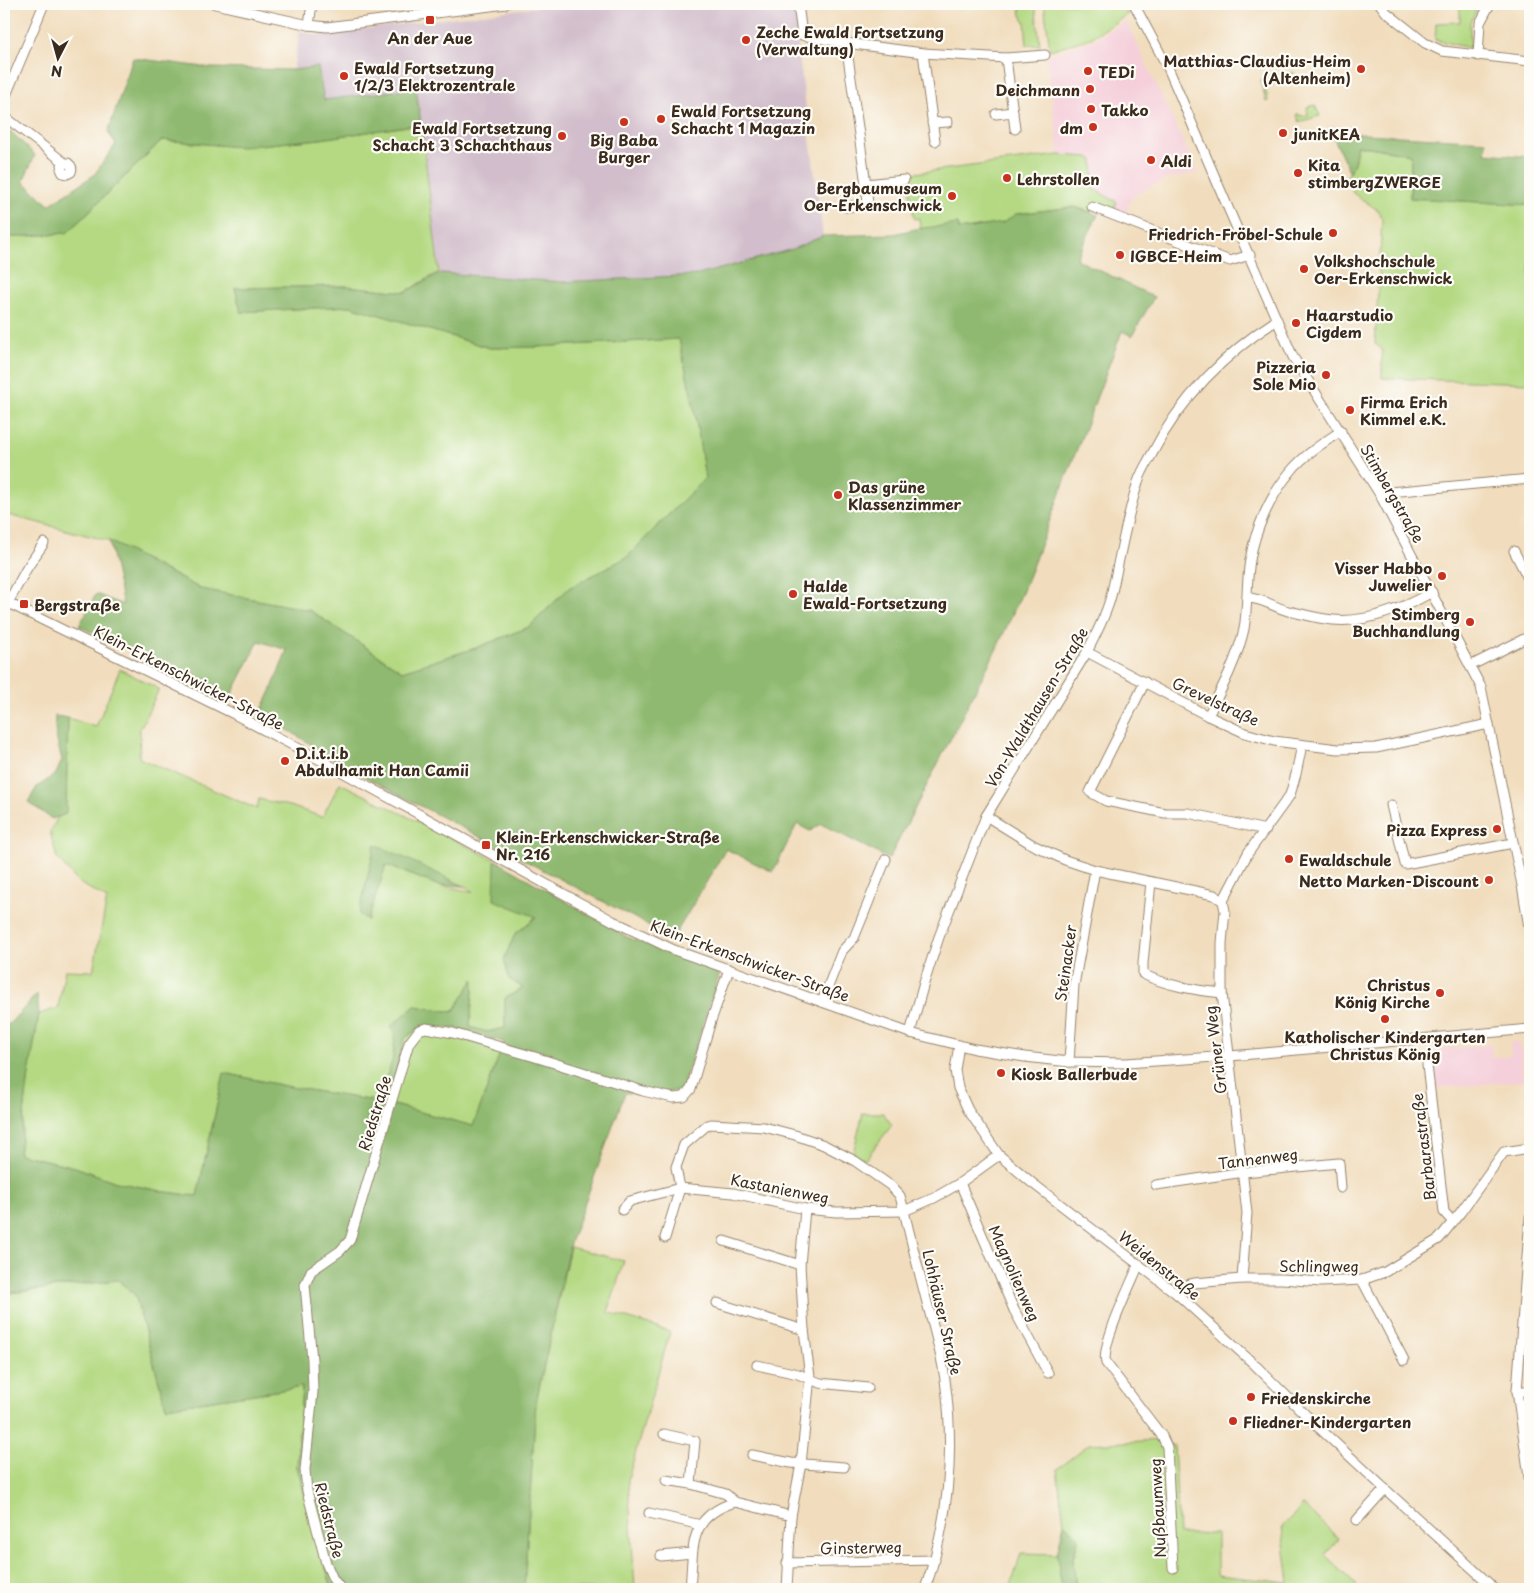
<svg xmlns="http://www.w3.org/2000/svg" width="1534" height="1593" font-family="'Playpen Sans',sans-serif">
<rect width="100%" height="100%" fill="#fdfcf7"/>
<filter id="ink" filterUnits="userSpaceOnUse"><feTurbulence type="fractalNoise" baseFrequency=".02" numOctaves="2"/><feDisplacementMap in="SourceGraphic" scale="10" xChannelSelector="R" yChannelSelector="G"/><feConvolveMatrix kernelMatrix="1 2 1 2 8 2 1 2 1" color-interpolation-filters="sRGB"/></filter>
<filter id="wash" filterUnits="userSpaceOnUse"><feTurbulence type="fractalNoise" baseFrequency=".0096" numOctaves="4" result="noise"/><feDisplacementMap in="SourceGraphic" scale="20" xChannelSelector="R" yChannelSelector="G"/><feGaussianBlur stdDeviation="1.12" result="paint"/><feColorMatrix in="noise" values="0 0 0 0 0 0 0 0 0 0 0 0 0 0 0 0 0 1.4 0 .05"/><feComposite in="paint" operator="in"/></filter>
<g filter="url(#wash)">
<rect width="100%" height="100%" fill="#f1ddbd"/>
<g fill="#f5cfda">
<path d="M 1126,21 L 1198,173 L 1166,179 L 1135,195 L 1131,198 L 1127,209 L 1130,216 L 1114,209 L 1117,202 L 1094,189 L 1088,157 L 1059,155 L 1046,56 L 1091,41 Z"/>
<path d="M 1516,1042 L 1521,1047 L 1523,1081 L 1433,1088 L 1430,1050 L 1491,1045 L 1492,1057 L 1511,1056 L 1510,1043 Z"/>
</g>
<path fill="#d1bdcb" d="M 561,4 L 798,4 L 802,35 L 797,41 L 823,236 L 793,249 L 698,275 L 562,282 L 440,273 L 416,88 L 324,100 L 293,70 L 300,31 L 316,35 Z"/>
<g fill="#b4d982" stroke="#788250" fill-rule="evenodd">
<path d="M 1019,4 L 1035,4 L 1040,45 L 1027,45 L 1025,22 L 1021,15 Z"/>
<path d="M 1044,4 L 1120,4 L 1128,14 L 1091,38 L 1050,50 Z"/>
<path d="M 1457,4 L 1480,4 L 1470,22 L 1470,48 L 1435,40 L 1436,23 L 1460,22 L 1460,6 Z"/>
<path d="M 1294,72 L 1296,78 L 1265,86 L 1268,101 L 1266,102 L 1261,80 Z"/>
<path d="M 1315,105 L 1320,116 L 1299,122 L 1297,114 L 1299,114 L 1300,116 L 1308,115 L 1307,107 Z"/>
<path d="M 421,124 L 439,272 L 405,292 L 346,286 L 235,288 L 241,312 L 350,306 L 490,348 L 536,347 L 679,339 L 694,407 L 705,478 L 627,557 L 569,588 L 529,627 L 476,648 L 402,671 L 309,610 L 201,589 L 109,541 L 4,514 L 4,238 L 67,233 L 162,140 L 240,147 L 320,139 Z"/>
<path d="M 1357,145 L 1411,154 L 1410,198 L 1530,205 L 1530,383 L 1382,378 L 1382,349 L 1375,344 L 1382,220 L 1379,211 L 1353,193 L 1347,177 L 1355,160 Z"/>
<path d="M 1059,155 L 1089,157 L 1093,160 L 1094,189 L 1117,202 L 1114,209 L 1113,209 L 1112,212 L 1094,204 L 1091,212 L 1074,207 L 1016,214 L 1003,223 L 959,230 L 958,225 L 920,229 L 919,218 L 914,219 L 907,174 Z"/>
<path d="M 120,669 L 159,689 L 140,729 L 139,758 L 257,809 L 259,799 L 293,807 L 322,817 L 340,783 L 495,860 L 537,916 L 515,934 L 524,988 L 505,998 L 505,1028 L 487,1032 L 470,1027 L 474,980 L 453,1012 L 415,1006 L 395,1037 L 392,1064 L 391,1098 L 404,1039 L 419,1028 L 502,1050 L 473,1126 L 386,1103 L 285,1086 L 224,1073 L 197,1196 L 166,1192 L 116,1182 L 75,1167 L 19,1154 L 29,1074 L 39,1014 L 58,1008 L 65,970 L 93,971 L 107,899 L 78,882 L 57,858 L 50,832 L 66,802 L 68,718 L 96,727 ZM 375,845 L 464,886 L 474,892 L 437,885 L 386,865 L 367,920 Z"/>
<path d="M 863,1113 L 883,1113 L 892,1125 L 865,1160 L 853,1153 Z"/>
<path d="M 570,1247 L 624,1261 L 608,1312 L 670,1332 L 628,1479 L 635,1589 L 524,1589 L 536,1402 Z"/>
<path d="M 118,1280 L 135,1295 L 166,1407 L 302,1387 L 297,1467 L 332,1589 L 4,1589 L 4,1294 Z"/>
<path d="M 1160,1440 L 1164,1445 L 1174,1445 L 1179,1534 L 1217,1534 L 1217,1575 L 1289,1583 L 1282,1527 L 1303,1505 L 1339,1539 L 1325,1555 L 1361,1589 L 1076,1589 L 1073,1559 L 1079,1537 L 1064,1524 L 1057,1469 L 1089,1444 Z"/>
<path d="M 1021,1553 L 1057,1554 L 1062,1589 L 1010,1589 Z"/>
</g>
<g fill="#8fb970" stroke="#657247">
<path d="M 133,58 L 212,68 L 293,70 L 318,67 L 324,100 L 416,88 L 421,124 L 320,139 L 239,147 L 162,140 L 67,233 L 4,238 L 4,125 L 35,155 L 23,181 L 49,205 L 94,175 L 116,144 L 108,132 Z"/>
<path d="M 1331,132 L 1486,141 L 1485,153 L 1530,157 L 1530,205 L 1410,198 L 1411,154 L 1357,145 L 1355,160 L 1350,173 Z"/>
<path d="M 1074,207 L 1098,215 L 1076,259 L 1154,297 L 1132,336 L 1122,331 L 1022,593 L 996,650 L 889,859 L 821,824 L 810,831 L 797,824 L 773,872 L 726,849 L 673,938 L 346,767 L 290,731 L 259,716 L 271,691 L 287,650 L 259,641 L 229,700 L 79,626 L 96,594 L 123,605 L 109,541 L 201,589 L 309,610 L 402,671 L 476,648 L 529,627 L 569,588 L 627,557 L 705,478 L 694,407 L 679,339 L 536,347 L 490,348 L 350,306 L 241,312 L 235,288 L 346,286 L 405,292 L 440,273 L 562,282 L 698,275 L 793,249 L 823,236 L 894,234 L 915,229 L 958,224 L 959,230 L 1003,223 L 1016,214 Z"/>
<path d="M 55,716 L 68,718 L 66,814 L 52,819 L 28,802 L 37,787 L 56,774 L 62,760 C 58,745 54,732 55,716 Z"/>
<path d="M 375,844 L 464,886 L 437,885 L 386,865 L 368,920 L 359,914 Z"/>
<path d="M 495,860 L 627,937 L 720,973 L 681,1091 L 625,1093 L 570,1243 L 536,1402 L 524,1589 L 332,1589 L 297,1467 L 302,1387 L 166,1407 L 135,1295 L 118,1280 L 4,1293 L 4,1027 L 11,1022 L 37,994 L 39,1014 L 29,1074 L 19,1154 L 75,1167 L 116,1182 L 166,1192 L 197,1196 L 224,1073 L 285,1086 L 386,1103 L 473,1126 L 504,1042 L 458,1029 L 421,1026 L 404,1039 L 391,1099 L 384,1082 C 392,1064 399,1045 391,1026 L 415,1006 L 453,1012 L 474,979 L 470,1027 L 487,1032 L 505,1028 L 505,998 L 523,988 L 509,979 L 504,959 L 515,934 L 536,917 L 494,900 Z"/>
<path d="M 1064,1524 L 1079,1537 L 1073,1559 L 1076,1589 L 1062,1589 L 1057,1554 Z"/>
</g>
</g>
<g filter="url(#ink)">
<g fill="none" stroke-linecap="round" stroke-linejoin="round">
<defs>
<g id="minor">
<path d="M 215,4 L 309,25 L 327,27 L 506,4"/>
<path d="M 798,4 L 802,35 L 846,43 L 866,184 L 904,180"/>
<path d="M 1134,4 L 1169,70 L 1229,210 L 1293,357 L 1379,493 L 1481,687 L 1522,885 L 1530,933"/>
<path d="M 1380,4 L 1386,12 L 1425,43 L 1442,51 L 1530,61"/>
<path d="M 309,25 L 312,4"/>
<path d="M 846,43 L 923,53 L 935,141"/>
<path d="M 923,53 L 1006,58 L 1045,55"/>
<path d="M 1478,56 L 1480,23 L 1490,4"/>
<path d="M 1006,58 L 1015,129"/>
<path d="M 4,100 L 44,4"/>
<path d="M 996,114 L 1013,112"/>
<path d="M 4,116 L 65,163 L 68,163 C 72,166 73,168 71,172 L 67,174 L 63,173 L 61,169 L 62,166 L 65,163"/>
<path d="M 932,123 L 948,122"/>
<path d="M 846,207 L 868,204 L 866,184"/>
<path d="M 1092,207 L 1230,261 L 1250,255"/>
<path d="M 1379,493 L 1530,479"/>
<path d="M 1514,551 L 1530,582"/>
<path d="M 1248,598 C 1262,598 1274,607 1288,611 C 1303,614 1318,619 1333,620 C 1368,623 1402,609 1432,592"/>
<path d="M 4,601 L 234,714 L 326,763 L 613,921 L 674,950 L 910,1033 L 975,1049 L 1025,1057 L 1069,1062 L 1126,1063 L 1230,1056 L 1530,1029"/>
<path d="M 4,610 L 27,568 L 44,543"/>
<path d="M 1087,652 L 1208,716 L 1245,733 L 1274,741 L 1338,749 L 1376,748 L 1489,724"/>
<path d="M 1470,666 L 1530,636"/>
<path d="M 1145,682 L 1090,792 L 1106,801 L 1165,813 L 1188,813 L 1266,830"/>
<path d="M 1208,716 C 1222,688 1237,660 1244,629 C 1248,606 1246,583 1250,560 C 1255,530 1270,496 1291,471 C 1304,455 1323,443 1341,431"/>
<path d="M 1391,805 L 1405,864 L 1513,843"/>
<path d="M 986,816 L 1033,845 L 1065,860 L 1095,870 L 1214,895 L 1223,901"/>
<path d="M 1151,882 L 1143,963 L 1143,974 C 1164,985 1198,991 1222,993"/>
<path d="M 822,1002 L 842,951 L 854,938 L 886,859"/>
<path d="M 910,1033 L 924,983 L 939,937 L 986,816 L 1087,652 C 1096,634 1106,616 1111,596 C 1120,558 1126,519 1138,482 C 1141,472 1147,463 1152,454 C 1180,399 1225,353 1277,320"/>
<path d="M 959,1045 L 955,1070 L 958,1088 L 968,1110 L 999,1155 L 1031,1182 L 1177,1294 L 1255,1365 L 1317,1426 L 1385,1489 L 1495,1589"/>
<path d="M 1069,1062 L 1074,985 L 1095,870"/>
<path d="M 1427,1065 L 1444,1212 L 1453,1222"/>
<path d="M 711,1124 L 764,1127 L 795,1135 L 824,1145 L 855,1161 L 891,1186 L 900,1196 L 904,1211 L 836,1212 L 805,1209 L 733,1193 L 680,1188 L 676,1167 L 684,1145 L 707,1125 Z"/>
<path d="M 960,1183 L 1014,1310 L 1048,1373"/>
<path d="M 1156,1185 L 1244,1172 L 1339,1163 L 1341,1188"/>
<path d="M 622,1210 L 630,1201 L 680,1188 L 665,1238"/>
<path d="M 1530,1217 L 1517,1391 L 1530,1484"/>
<path d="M 724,1241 L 800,1265"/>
<path d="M 1139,1264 C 1131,1284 1100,1346 1106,1363 L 1162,1436 L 1167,1447 L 1173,1568"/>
<path d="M 1242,1279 L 1247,1213 L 1222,993 L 1222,943 L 1225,911 L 1223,901 L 1248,853 L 1290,795 L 1296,774 L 1302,745"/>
<path d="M 1362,1280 L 1404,1360"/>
<path d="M 1177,1294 L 1186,1285 L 1194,1283 L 1242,1279 L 1282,1279 L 1321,1282 L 1362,1280 L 1385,1272 L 1439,1239 L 1460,1213 L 1504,1152 L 1530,1148"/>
<path d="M 717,1303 L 804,1330"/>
<path d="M 757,1365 L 798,1374 L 820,1383 L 868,1388"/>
<path d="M 1517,1391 L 1530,1391"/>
<path d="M 664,1434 L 695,1441 L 691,1484 L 726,1494 L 735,1502 L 791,1516"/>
<path d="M 752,1455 L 791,1463 L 844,1467"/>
<path d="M 666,1480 L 691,1484"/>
<path d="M 649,1513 L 701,1525"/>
<path d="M 1357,1520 L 1385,1489"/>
<path d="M 661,1556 L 692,1553"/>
<path d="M 787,1563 L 935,1560"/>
<path d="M 341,1589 L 333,1579 L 326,1563 L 307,1491 L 305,1470 L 313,1392 L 312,1360 L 305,1285 L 311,1271 L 340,1251 L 350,1240 L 409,1043 L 419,1030 L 426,1028 L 453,1033 L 535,1057 L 643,1091 L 673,1098 L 684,1097 L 691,1089 L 711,1021 L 729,969"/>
<path d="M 690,1589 C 694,1547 687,1517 735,1502"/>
<path d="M 787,1589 L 791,1516 L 801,1464 L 810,1377 L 804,1330 L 800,1265 L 805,1209"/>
<path d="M 925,1589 C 949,1521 955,1452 945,1380 C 942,1356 935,1333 929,1310 C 920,1277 912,1244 904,1211 L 934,1198 L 960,1183 L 999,1155"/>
</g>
</defs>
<use href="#minor" stroke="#96846e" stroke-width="11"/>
<use href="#minor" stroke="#fff" stroke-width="9"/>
</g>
</g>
<g fill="#c8321e" stroke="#fdfcf7" stroke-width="2">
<rect x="425" y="15" width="10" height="10" rx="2.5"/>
<circle cx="746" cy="40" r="5"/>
<circle cx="1361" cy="69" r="5"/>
<circle cx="1088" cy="71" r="5"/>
<circle cx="344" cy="76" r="5"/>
<circle cx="1090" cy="89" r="5"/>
<circle cx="1091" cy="109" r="5"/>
<circle cx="661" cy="119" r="5"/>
<circle cx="624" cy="122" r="5"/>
<circle cx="1093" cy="127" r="5"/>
<circle cx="1283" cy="133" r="5"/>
<circle cx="562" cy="136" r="5"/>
<circle cx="1151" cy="160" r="5"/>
<circle cx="1298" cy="173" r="5"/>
<circle cx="1007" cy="178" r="5"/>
<circle cx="952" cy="196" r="5"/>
<circle cx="1333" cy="233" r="5"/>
<circle cx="1120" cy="255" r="5"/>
<circle cx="1304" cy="269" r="5"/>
<circle cx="1296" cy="323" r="5"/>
<circle cx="1326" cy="375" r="5"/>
<circle cx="1350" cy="410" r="5"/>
<circle cx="838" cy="495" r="5"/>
<circle cx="1442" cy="576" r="5"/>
<circle cx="793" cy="594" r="5"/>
<rect x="19" y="599" width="10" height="10" rx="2.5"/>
<circle cx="1470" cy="622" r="5"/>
<circle cx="285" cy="761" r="5"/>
<circle cx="1497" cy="829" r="5"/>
<rect x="481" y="840" width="10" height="10" rx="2.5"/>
<circle cx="1289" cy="859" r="5"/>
<circle cx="1489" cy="880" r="5"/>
<circle cx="1440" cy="993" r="5"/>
<circle cx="1385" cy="1019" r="5"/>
<circle cx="1001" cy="1073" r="5"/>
<circle cx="1251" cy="1397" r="5"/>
<circle cx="1233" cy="1421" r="5"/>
</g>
<g text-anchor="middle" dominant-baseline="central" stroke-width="4.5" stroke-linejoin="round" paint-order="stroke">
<g font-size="15" font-weight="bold" fill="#3b2a1e" stroke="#fdfcf7" text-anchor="start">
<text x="756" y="31">Zeche Ewald Fortsetzung<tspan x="756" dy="17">(Verwaltung)</tspan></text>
<text x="430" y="37" text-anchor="middle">An der Aue</text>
<text x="1351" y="60" text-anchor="end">Matthias-Claudius-Heim<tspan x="1351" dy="17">(Altenheim)</tspan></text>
<text x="354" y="67">Ewald Fortsetzung<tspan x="354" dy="17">1/2/3 Elektrozentrale</tspan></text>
<text x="1098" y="71">TEDi</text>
<text x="1080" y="89" text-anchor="end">Deichmann</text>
<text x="1101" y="109">Takko</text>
<text x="671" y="110">Ewald Fortsetzung<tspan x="671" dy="17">Schacht 1 Magazin</tspan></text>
<text x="552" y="127" text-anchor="end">Ewald Fortsetzung<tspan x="552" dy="17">Schacht 3 Schachthaus</tspan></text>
<text x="1083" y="127" text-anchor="end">dm</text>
<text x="1293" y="133">junitKEA</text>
<text x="624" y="139" text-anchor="middle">Big Baba<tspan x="624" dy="17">Burger</tspan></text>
<text x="1161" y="160">Aldi</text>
<text x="1308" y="164">Kita<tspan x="1308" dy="17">stimbergZWERGE</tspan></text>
<text x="1017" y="178">Lehrstollen</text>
<text x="942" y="187" text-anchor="end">Bergbaumuseum<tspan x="942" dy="17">Oer-Erkenschwick</tspan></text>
<text x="1323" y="233" text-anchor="end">Friedrich-Fröbel-Schule</text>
<text x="1130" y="255">IGBCE-Heim</text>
<text x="1314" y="260">Volkshochschule<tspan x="1314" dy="17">Oer-Erkenschwick</tspan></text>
<text x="1306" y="314">Haarstudio<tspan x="1306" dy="17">Cigdem</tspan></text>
<text x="1316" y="366" text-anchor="end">Pizzeria<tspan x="1316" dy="17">Sole Mio</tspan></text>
<text x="1360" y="401">Firma Erich<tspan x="1360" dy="17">Kimmel e.K.</tspan></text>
<text x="848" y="486">Das grüne<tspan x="848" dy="17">Klassenzimmer</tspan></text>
<text x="1432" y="567" text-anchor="end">Visser Habbo<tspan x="1432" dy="17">Juwelier</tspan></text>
<text x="803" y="585">Halde<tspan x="803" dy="17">Ewald-Fortsetzung</tspan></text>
<text x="34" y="604">Bergstraße</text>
<text x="1460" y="613" text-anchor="end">Stimberg<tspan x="1460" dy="17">Buchhandlung</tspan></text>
<text x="295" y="752">D.i.t.i.b<tspan x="295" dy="17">Abdulhamit Han Camii</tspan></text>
<text x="1487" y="829" text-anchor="end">Pizza Express</text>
<text x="496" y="836">Klein-Erkenschwicker-Straße<tspan x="496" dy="17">Nr. 216</tspan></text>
<text x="1299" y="859">Ewaldschule</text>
<text x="1479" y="880" text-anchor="end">Netto Marken-Discount</text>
<text x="1430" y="984" text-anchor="end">Christus<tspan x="1430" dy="17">König Kirche</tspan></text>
<text x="1385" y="1036" text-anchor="middle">Katholischer Kindergarten<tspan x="1385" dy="17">Christus König</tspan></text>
<text x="1011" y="1073">Kiosk Ballerbude</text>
<text x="1261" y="1397">Friedenskirche</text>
<text x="1243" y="1421">Fliedner-Kindergarten</text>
</g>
<g font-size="15" fill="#3b2a1e" stroke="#fdfcf7">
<text transform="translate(1393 493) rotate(60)">Stimbergstraße</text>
<text transform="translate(189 677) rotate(27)">Klein-Erkenschwicker-Straße</text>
<text transform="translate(1216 701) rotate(25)">Grevelstraße</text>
<text transform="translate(1036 707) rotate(-59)">Von-Waldthausen-Straße</text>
<text transform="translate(750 960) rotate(20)">Klein-Erkenschwicker-Straße</text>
<text transform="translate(1065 963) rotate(-82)">Steinacker</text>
<text transform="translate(1215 1050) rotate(-97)">Grüner Weg</text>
<text transform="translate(374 1113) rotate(-73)">Riedstraße</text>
<text transform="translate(1423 1147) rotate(-97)">Barbarastraße</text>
<text transform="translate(1258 1158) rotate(-7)">Tannenweg</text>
<text transform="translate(780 1188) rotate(11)">Kastanienweg</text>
<text transform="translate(1160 1265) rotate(39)">Weidenstraße</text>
<text x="1319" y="1265">Schlingweg</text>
<text transform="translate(1015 1273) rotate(66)">Magnolienweg</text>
<text transform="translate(943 1312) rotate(77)">Lohhäuser Straße</text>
<text transform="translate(1157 1508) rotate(-93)">Nußbaumweg</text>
<text transform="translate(330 1520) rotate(76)">Riedstraße</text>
<text transform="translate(861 1547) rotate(-1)">Ginsterweg</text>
</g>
</g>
<rect width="1534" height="1593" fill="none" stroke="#fdfcf7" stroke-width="20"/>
<g transform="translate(58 58) rotate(186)" stroke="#fdfcf7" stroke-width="4" paint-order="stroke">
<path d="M0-4L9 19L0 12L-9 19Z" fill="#3b2a1e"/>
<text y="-8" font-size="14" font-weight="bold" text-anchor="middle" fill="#3b2a1e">N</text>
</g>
</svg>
